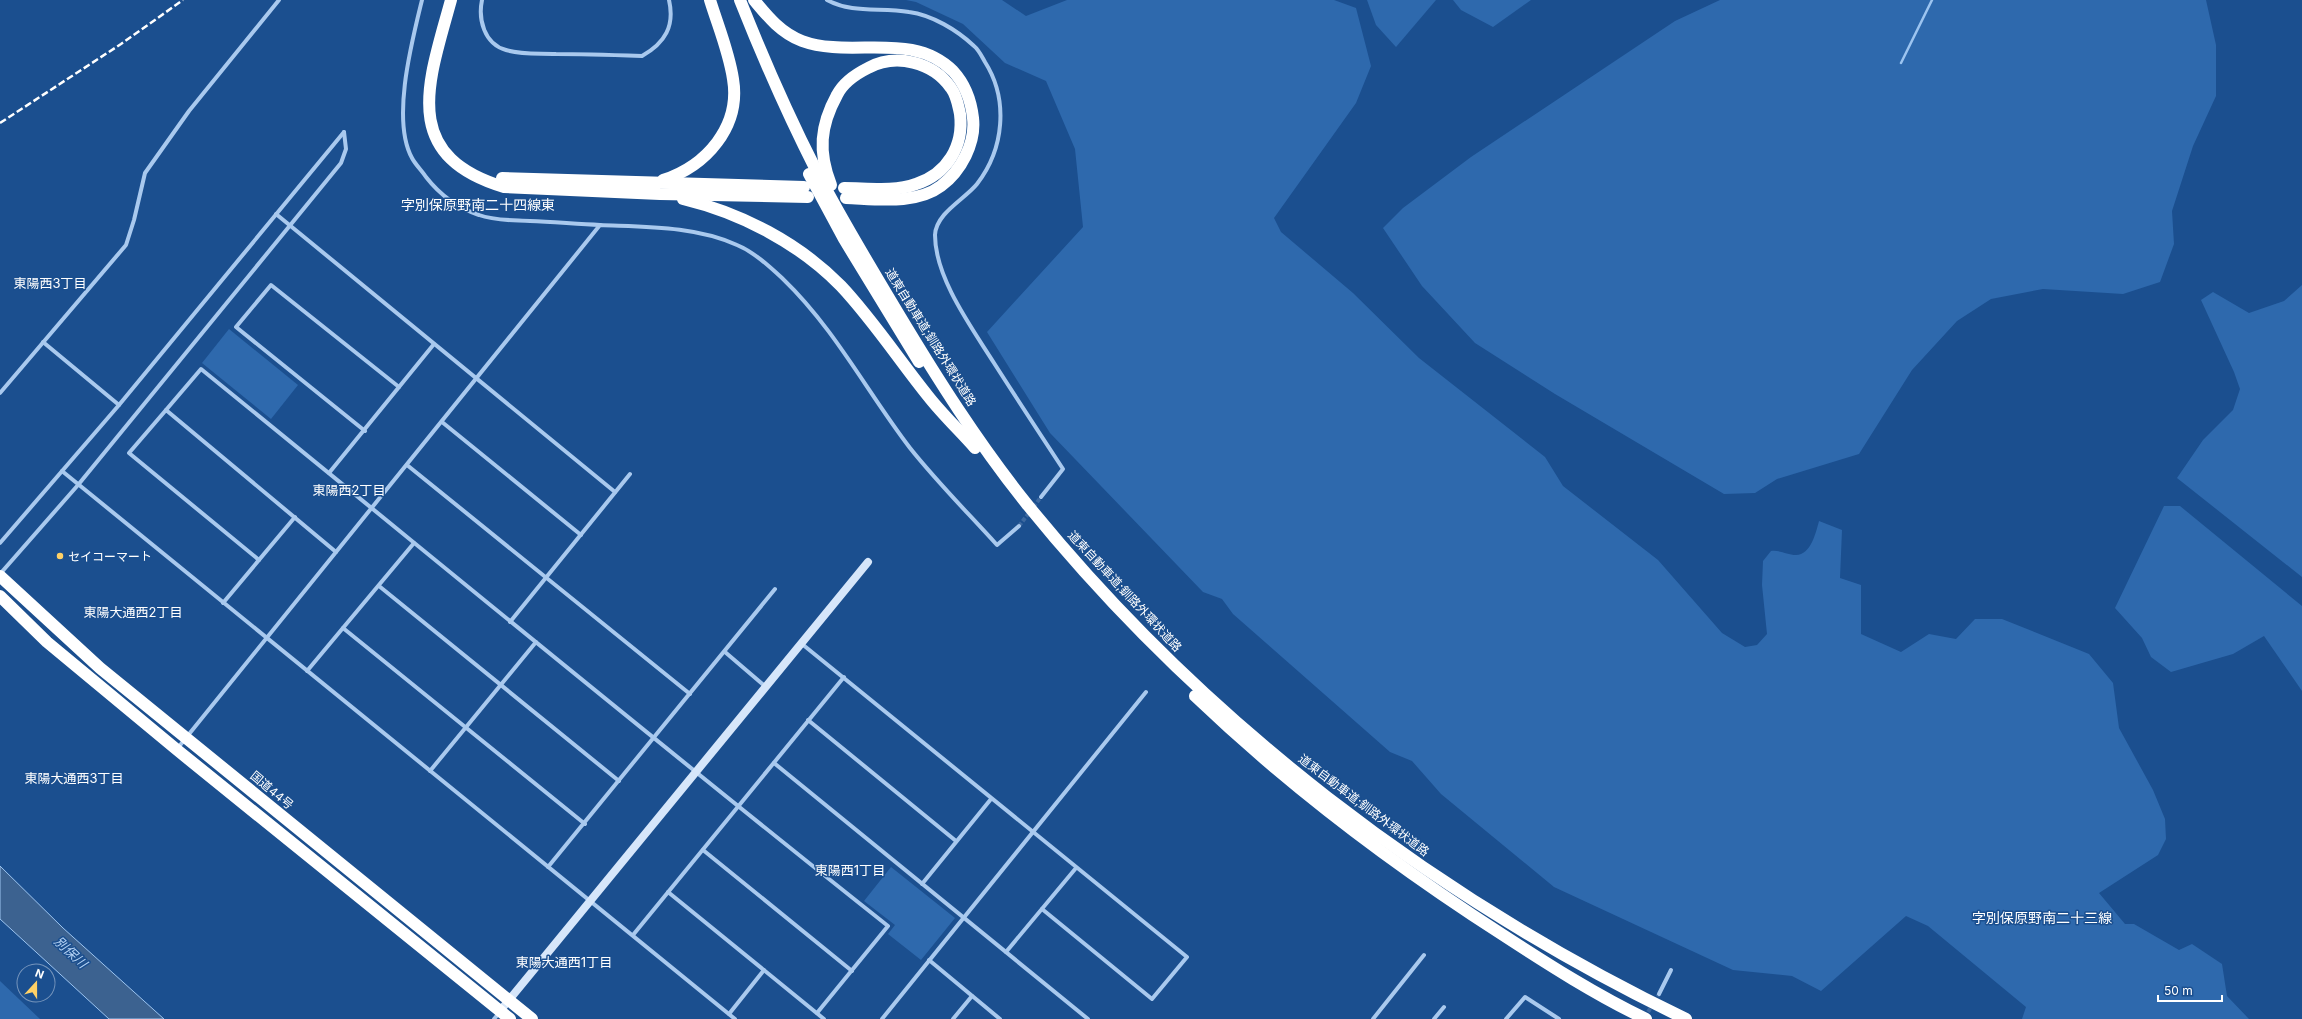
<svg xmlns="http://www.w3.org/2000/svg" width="2302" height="1019" font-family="Inter,'Noto Sans JP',sans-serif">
<rect width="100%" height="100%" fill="#1b4f8f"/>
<g fill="#2e69ad">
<path d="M 906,0 L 1002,0 L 1026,16 L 1067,0 L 1334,0 L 1356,8 L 1371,66 L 1356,103 L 1274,218 L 1281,232 L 1353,293 L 1419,358 L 1545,457 L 1563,486 L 1658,560 L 1722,633 L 1745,647 L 1757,645 L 1767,634 L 1762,585 L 1763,561 L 1771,551 C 1781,550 1787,555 1796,555 C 1811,555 1816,532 1819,521 L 1842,530 L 1840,578 L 1861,585 L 1861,634 L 1901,652 L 1929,634 L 1956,639 L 1975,619 L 2002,619 L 2089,654 L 2113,683 L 2119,728 L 2153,790 L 2165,819 L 2166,839 L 2158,855 L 2099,893 L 2125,924 L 2134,924 L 2179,950 L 2192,944 L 2222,964 L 2227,996 L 2249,1019 L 2022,1019 L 2026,1007 L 1928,926 L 1906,916 L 1821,991 L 1792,976 L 1733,970 L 1554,887 L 1441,794 L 1412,761 L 1390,752 L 1233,614 L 1222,599 L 1203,592 L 1050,433 L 987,332 L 1083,227 L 1075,149 L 1046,81 L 1005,63 L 963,24 L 916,2 Z"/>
<path d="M 1367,0 L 1436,0 L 1396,47 L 1376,25 Z"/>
<path d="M 1453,0 L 1531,0 L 1493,27 L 1461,10 Z"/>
<path d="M 1720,0 L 2206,0 L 2216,45 L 2216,96 L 2193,146 L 2172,211 L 2174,244 L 2160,282 L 2123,294 L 2043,289 L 1991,299 L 1957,321 L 1912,370 L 1859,454 L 1777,479 L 1755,493 L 1724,494 L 1555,394 L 1475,343 L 1422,286 L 1383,228 L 1403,208 L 1471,157 L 1675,21 Z"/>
<path d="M 2302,285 L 2302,577 L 2177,478 L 2203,440 L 2233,410 L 2240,389 L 2234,372 L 2201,300 L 2213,292 L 2249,313 L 2284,301 Z"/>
<path d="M 229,329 L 298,385 L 271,419 L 202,363 Z"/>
<path d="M 2164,506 L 2180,506 L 2302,606 L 2302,691 L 2264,636 L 2233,654 L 2171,672 L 2151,657 L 2142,638 L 2115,608 Z"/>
<path d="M 891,867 L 955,918 L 921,960 L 888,934 L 895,925 L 864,901 Z"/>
<path d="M 0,981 L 40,1019 L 0,1019 Z"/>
</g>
<path fill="#3c6290" stroke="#9cc4f0" d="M 0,866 L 63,928 L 164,1019 L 109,1019 L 0,919 Z"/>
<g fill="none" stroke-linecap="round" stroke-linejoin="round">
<path stroke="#9cc4f0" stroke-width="2.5" d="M 1901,63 L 1932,0"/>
<g stroke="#3d69a0" stroke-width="4" stroke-dasharray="4 2" stroke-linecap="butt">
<path d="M 1019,526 L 1041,497"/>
<path d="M 1645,1017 L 1659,994"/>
</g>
<g stroke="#a9c9ee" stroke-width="4">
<path d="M 422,0 C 412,41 391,120 412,158 C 415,164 422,171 426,177 C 440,195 458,208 479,215 C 495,221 514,220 530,221 C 554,222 577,224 600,225"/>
<path d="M 482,0 C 478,19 484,44 506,50 C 522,55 540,53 556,54 C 584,54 613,55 642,56 C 665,43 675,26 669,0"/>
<path d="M 827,0 C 853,14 880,7 909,12 C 932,15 957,30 974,46 C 979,50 982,57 985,62 C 1009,100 1004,149 977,184 C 965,199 936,213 935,235 C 935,278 972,328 994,363 C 1017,399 1040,434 1063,469 L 1041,497"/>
<path d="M 276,214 L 615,492"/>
<path d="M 43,342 L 119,405"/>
<path d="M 0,393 L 126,245 L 134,220 L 145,173 L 189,111 L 279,0"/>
<path d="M 166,410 L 201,369 C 430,555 657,743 888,926 L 817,1013"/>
<path d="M 442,422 L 581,535"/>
<path d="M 365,431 L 236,327 L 271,285 L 399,387"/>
<path d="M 407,465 L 690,694"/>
<path d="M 62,471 L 735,1019"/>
<path d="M 329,473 L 434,344"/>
<path d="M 0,543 L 119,405 L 344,132"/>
<path d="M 259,560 L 129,453 L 166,410 L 336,552"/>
<path d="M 0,574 L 78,485 L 341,163 L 346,149 L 344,132"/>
<path d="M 379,586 L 619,781"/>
<path d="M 223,603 L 295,517"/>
<path d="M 510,622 L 630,474"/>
<path d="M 343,628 L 585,824"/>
<path d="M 802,644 L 1187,957 L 1152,999 L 1042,909"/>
<path d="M 725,652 L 766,687"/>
<path d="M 307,671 L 414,543"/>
<path d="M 808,720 L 956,841"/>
<path d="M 177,749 L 600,225 C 645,227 696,226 737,245 C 754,252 770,267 783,279 C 835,329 867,392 910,448 C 937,482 968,513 997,545 L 1019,526"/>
<path d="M 774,763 L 1088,1019"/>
<path d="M 430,771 L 536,642"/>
<path d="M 703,850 L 852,971"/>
<path d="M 548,867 L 775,589"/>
<path d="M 922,884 L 991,799"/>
<path d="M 668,892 L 824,1019"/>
<path d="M 633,935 L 844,677"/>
<path d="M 1006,952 L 1076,868"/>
<path d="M 929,960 L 1000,1019"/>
<path d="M 1659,994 L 1671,970"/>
<path d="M 729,1014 L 764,970"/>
<path d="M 494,1019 L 500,1012"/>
<path d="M 882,1019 L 1146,692"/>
<path d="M 953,1019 L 972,996"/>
<path d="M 1373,1019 L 1424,955"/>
<path d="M 1434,1019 L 1444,1007"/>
<path d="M 1506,1019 L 1525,997 L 1559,1019"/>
</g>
<path stroke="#d6e6fa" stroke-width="8" d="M 500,1011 L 868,562"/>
<g stroke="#fff" stroke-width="12">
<path d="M 451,0 C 429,81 398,155 504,187 L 660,194 L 808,197"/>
<path d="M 740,0 C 763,58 788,115 816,170 C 841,219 870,266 898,313 C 937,378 978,443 1026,503 C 1203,722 1433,897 1686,1019"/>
<path d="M 754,0 C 768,17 781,33 802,41 C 851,59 912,30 953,71 C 965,84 971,100 973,118 C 976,143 961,171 941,186 C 916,205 876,199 846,198"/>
<path d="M 809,174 L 844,239 L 919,362"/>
<path d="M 502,178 L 804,187"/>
<path d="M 663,180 C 706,166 741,127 733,79 C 729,52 718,26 710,0"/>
<path d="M 831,185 C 818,152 820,126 837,95 C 843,83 856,74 868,68 C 896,53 933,62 951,88 C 957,96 958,105 960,114 C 964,146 947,174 916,184 C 894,192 867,188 844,188"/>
<path d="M 683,199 C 741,213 799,243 841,286 C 873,320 899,360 928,396 C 942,414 960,431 975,448"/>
<path d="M 0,576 L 100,668 L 532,1019"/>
<path d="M 0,596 L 47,642 L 176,749 L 510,1019"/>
<path d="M 1195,696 C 1288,785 1394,865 1503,935 C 1549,965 1596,995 1646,1019"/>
</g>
<path stroke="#fff" stroke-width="2.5" stroke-dasharray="7 3" stroke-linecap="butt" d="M 0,123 L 121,44 L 183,0"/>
</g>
<circle fill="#ffd166" stroke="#1b4f8f" stroke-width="1.5" cx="60" cy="556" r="4"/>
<g text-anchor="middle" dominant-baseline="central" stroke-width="3" stroke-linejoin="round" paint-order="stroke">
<g font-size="12" fill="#fff" stroke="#1b4f8f">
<text transform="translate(931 337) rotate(58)">道東自動車道;釧路外環状道路</text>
<text transform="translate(1125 591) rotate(47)">道東自動車道;釧路外環状道路</text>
<text transform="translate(272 790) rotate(40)">国道44号</text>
<text transform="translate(1364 805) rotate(37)">道東自動車道;釧路外環状道路</text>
</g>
<g font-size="12" fill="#fff" stroke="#1b4f8f" text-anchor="start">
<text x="68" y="556">セイコーマート</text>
</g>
<g font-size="13" fill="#fff" stroke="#1b4f8f">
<text x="50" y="283">東陽西3丁目</text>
<text x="349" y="490">東陽西2丁目</text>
<text x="133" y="612">東陽大通西2丁目</text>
<text x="74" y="778">東陽大通西3丁目</text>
<text x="850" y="870">東陽西1丁目</text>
<text x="564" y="962">東陽大通西1丁目</text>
</g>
<g font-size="13" font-style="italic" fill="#b5d3f5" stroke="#1b4f8f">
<text transform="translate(71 952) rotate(43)">別保川</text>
</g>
<g font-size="14" fill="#fff" stroke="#1b4f8f">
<text x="478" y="204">字別保原野南二十四線東</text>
<text x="2042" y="917">字別保原野南二十三線</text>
</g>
</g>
<g transform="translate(36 983) rotate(21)"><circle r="19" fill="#1b4f8f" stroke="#7695bc"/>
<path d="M0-3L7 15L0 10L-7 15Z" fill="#ffd166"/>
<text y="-6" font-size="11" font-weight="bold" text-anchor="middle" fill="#ffffff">N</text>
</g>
<path d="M2158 995v6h64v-6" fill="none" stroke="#ffffff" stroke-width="2"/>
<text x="2164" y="995" font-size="12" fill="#ffffff" stroke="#1b4f8f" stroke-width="3" paint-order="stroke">50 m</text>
</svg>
